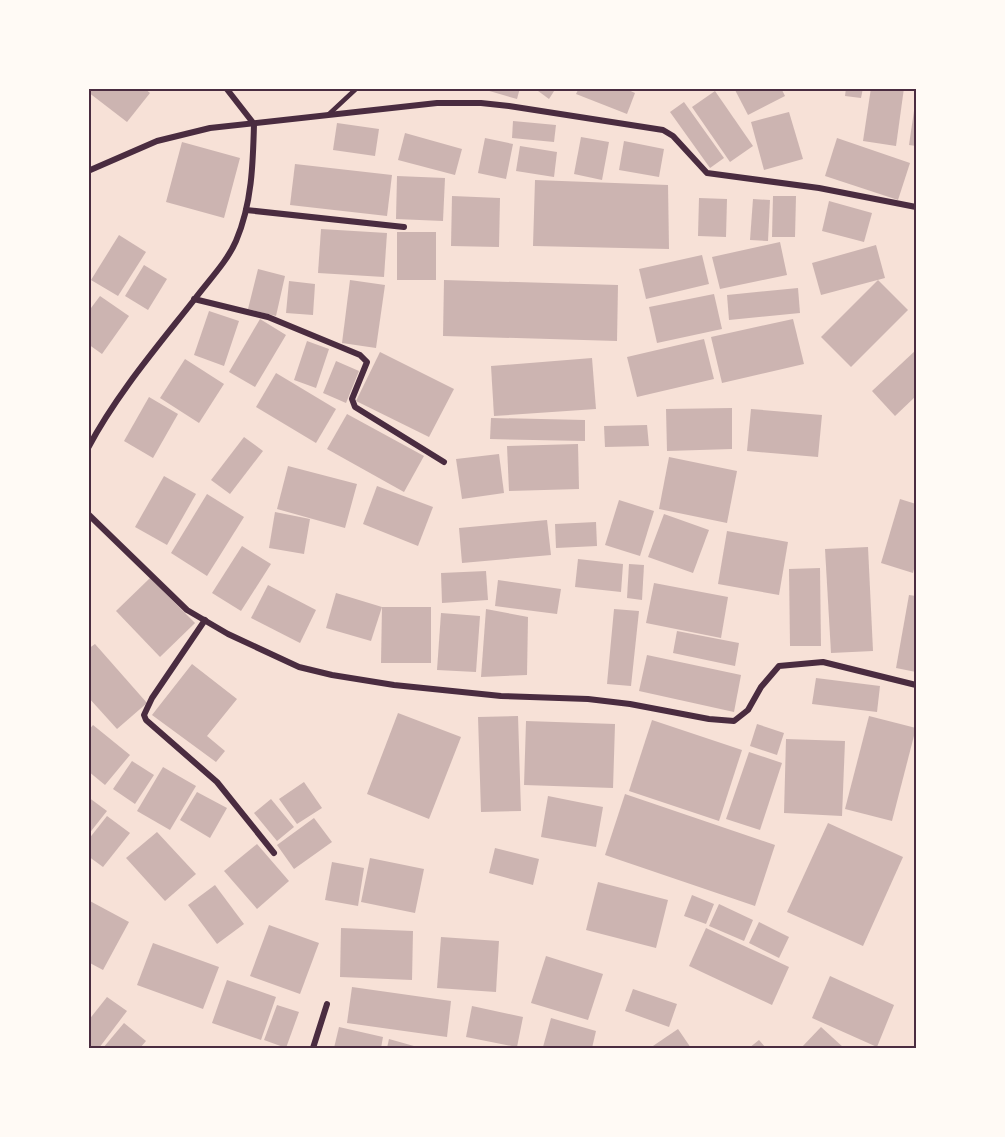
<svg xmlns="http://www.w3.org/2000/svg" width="1005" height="1137" font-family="'IBM Plex Sans',sans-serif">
<rect width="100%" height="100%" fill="#f7e1d7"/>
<g fill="#ccb4b1">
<path d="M 88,88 L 144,88 L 150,93 L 127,122 L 88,92 Z"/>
<path d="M 479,88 L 520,88 L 517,99 Z"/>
<path d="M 534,88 L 556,88 L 549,99 Z"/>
<path d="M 579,88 L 624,88 L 635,93 L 627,114 L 576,94 Z"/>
<path d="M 734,88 L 781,88 L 785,96 L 748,115 Z"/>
<path d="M 846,88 L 863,88 L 861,98 L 845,96 Z"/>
<path d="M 871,88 L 904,88 L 896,146 L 863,141 Z"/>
<path d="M 715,91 L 753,146 L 730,162 L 692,107 Z"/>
<path d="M 684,102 L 724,158 L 710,168 L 670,112 Z"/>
<path d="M 915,104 L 916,105 L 916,146 L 909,145 Z"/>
<path d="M 789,112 L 803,159 L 764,170 L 751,122 Z"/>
<path d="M 513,121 L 556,125 L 554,142 L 512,138 Z"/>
<path d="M 337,123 L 379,129 L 375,156 L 333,150 Z"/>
<path d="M 405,133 L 462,149 L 455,175 L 398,160 Z"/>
<path d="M 581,137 L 609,142 L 602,180 L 574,174 Z"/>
<path d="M 485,138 L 513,144 L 506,179 L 478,173 Z"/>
<path d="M 837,138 L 910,163 L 898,200 L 825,176 Z"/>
<path d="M 624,141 L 664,149 L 659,177 L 619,170 Z"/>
<path d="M 182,142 L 240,158 L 224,218 L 166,202 Z"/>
<path d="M 520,146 L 557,152 L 554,177 L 516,171 Z"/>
<path d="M 295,164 L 392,175 L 387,216 L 290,205 Z"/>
<path d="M 397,176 L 445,178 L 443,221 L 396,219 Z"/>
<path d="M 535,180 L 668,185 L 669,249 L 533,246 Z"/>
<path d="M 452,196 L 500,198 L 499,247 L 451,246 Z"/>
<path d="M 773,196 L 796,196 L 795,237 L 772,237 Z"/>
<path d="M 699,198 L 727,199 L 726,237 L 698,236 Z"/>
<path d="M 753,199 L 770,200 L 768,241 L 750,240 Z"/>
<path d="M 829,201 L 872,213 L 864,242 L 822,231 Z"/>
<path d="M 321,229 L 387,233 L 384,277 L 318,273 Z"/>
<rect x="397" y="232" width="39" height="48"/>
<path d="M 119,235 L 146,252 L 118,296 L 91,280 Z"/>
<path d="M 780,242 L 787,275 L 720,289 L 712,257 Z"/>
<path d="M 876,245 L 885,278 L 821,295 L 812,263 Z"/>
<path d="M 702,255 L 709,284 L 646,299 L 639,269 Z"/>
<path d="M 144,265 L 167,279 L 148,310 L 125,296 Z"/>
<path d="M 258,269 L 285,276 L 276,316 L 248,309 Z"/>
<path d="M 350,280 L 385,285 L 376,348 L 342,343 Z"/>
<path d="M 444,280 L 618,285 L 617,341 L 443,336 Z"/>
<path d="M 878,280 L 908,310 L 851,367 L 821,337 Z"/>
<path d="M 289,281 L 315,284 L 313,315 L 286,313 Z"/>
<path d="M 798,288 L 800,313 L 729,320 L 727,295 Z"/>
<path d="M 714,294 L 722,329 L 657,343 L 649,307 Z"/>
<path d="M 100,296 L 129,316 L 102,354 L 88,344 L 88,312 Z"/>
<path d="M 209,311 L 239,321 L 224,366 L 194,355 Z"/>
<path d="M 260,319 L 286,335 L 255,387 L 229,372 Z"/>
<path d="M 793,319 L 804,364 L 722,383 L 711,337 Z"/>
<path d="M 704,339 L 714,379 L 637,397 L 627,357 Z"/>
<path d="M 307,341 L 329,349 L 316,388 L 294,380 Z"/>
<path d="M 916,350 L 916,396 L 895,416 L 872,391 Z"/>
<path d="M 380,352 L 454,389 L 429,437 L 356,401 Z"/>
<path d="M 592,358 L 596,409 L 494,416 L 491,366 Z"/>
<path d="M 185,359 L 224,384 L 199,423 L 160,398 Z"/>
<path d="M 336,361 L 359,371 L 346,403 L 323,393 Z"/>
<path d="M 276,373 L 336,409 L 316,443 L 256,407 Z"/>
<path d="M 149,397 L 178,414 L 153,458 L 124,441 Z"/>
<path d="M 732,408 L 732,449 L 667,451 L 666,409 Z"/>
<path d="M 751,409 L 822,415 L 818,457 L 747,451 Z"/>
<path d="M 347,414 L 424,456 L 404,492 L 327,449 Z"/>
<path d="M 491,418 L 585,420 L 585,441 L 490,439 Z"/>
<path d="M 647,425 L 649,446 L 605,447 L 604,426 Z"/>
<path d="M 244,437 L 263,451 L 230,494 L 211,480 Z"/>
<path d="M 578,444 L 579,489 L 509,491 L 507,446 Z"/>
<path d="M 499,454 L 504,493 L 462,499 L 456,459 Z"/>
<path d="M 669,457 L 737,471 L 727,523 L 659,509 Z"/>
<path d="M 288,466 L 357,484 L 345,528 L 277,509 Z"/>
<path d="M 164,476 L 196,494 L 167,545 L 135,527 Z"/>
<path d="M 377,486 L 433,507 L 418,546 L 363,524 Z"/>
<path d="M 207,494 L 244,517 L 207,576 L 171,553 Z"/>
<path d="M 900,499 L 916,504 L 916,561 L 913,573 L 881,563 Z"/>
<path d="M 619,500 L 654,511 L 640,556 L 605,545 Z"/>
<path d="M 275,512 L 310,519 L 304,554 L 269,548 Z"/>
<path d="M 664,514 L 709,530 L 693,573 L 648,557 Z"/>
<path d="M 547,520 L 551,555 L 462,563 L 459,528 Z"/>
<path d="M 596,522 L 597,546 L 556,548 L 555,524 Z"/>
<path d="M 727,531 L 788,542 L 779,595 L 718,584 Z"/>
<path d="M 242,546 L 271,564 L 241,611 L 212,593 Z"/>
<path d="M 868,547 L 873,651 L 831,653 L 825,549 Z"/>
<path d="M 578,559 L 623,564 L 621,592 L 575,587 Z"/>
<path d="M 629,564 L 644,565 L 642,600 L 627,598 Z"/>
<path d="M 820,568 L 821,646 L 790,646 L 789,569 Z"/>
<path d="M 486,571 L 488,600 L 442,603 L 441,573 Z"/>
<path d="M 150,578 L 195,623 L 160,657 L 116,611 Z"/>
<path d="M 498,580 L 561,589 L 557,614 L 495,606 Z"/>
<path d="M 654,583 L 728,597 L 721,638 L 646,623 Z"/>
<path d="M 268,585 L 316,610 L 300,643 L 251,618 Z"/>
<path d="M 336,593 L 382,607 L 371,641 L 326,628 Z"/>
<path d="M 909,595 L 916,596 L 916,672 L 896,668 Z"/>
<path d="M 382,607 L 431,607 L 431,663 L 381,663 Z"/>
<path d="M 486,609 L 528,617 L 527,675 L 481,677 Z"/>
<path d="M 614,609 L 639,611 L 631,686 L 607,684 Z"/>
<path d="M 441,613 L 480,616 L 476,672 L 437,670 Z"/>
<path d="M 677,631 L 739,643 L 735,666 L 673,653 Z"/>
<path d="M 95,644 L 147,703 L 117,729 L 88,697 L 88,649 Z"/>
<path d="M 647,655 L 741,675 L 734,712 L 639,691 Z"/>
<path d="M 192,664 L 237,699 L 207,736 L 225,751 L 216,762 L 152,715 Z"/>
<path d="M 816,678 L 880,686 L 877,712 L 812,704 Z"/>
<path d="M 398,713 L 461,737 L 429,819 L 367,794 Z"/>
<path d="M 518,716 L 521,811 L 481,812 L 478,717 Z"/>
<path d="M 869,716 L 916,728 L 892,821 L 845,809 Z"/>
<path d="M 652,720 L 742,750 L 719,821 L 629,791 Z"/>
<path d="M 526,721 L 615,724 L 613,788 L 524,785 Z"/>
<path d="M 757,724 L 784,733 L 777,755 L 750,746 Z"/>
<path d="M 93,725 L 130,755 L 105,785 L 88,771 L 88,731 Z"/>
<path d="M 786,739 L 845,741 L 842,816 L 784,813 Z"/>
<path d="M 749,752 L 782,763 L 760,830 L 726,819 Z"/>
<path d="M 132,761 L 154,775 L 135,804 L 113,789 Z"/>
<path d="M 163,767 L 196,786 L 170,830 L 137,811 Z"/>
<path d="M 304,782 L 322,808 L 297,824 L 279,799 Z"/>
<path d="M 197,792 L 227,808 L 210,838 L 180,820 Z"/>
<path d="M 625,794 L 775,845 L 755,906 L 605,855 Z"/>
<path d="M 548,796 L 603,807 L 596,847 L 541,837 Z"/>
<path d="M 88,797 L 107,811 L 88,835 Z"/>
<path d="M 271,799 L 294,827 L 277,841 L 254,813 Z"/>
<path d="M 107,816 L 130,833 L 103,867 L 88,856 L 88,840 Z"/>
<path d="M 314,818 L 332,842 L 294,869 L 277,845 Z"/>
<path d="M 828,823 L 903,857 L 863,946 L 787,912 Z"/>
<path d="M 157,832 L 196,874 L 165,901 L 126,858 Z"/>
<path d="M 257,844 L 289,881 L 257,909 L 224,871 Z"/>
<path d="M 495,848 L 539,859 L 533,885 L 489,873 Z"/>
<path d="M 370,858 L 424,869 L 415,913 L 361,902 Z"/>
<path d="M 332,862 L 364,868 L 358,906 L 325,900 Z"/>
<path d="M 598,882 L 668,900 L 656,948 L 586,930 Z"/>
<path d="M 215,885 L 244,924 L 217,944 L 188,905 Z"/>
<path d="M 692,895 L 714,904 L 706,924 L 684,916 Z"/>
<path d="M 88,900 L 129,922 L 103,970 L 88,962 Z"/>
<path d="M 719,904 L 753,920 L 744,941 L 709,926 Z"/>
<path d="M 759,922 L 789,937 L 779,958 L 749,943 Z"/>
<path d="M 269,925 L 319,943 L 300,994 L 250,976 Z"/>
<path d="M 341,928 L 413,931 L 412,980 L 340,977 Z"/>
<path d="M 706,928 L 789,967 L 772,1005 L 689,966 Z"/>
<path d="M 441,937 L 499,941 L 496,992 L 437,988 Z"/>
<path d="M 153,943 L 219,967 L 203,1009 L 137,985 Z"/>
<path d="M 546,956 L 603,974 L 588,1020 L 531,1003 Z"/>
<path d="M 830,976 L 894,1005 L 877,1047 L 812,1018 Z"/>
<path d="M 227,980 L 276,997 L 261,1040 L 212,1023 Z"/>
<path d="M 352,987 L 451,1001 L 447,1037 L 347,1023 Z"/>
<path d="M 633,989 L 677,1004 L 669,1027 L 625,1011 Z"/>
<path d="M 107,997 L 127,1011 L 99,1048 L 89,1048 L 88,1021 Z"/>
<path d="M 277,1005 L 299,1012 L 286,1048 L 264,1040 Z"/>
<path d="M 472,1006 L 523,1017 L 517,1047 L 466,1037 Z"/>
<path d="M 551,1018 L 596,1031 L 592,1048 L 543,1047 Z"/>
<path d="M 124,1023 L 146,1041 L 140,1048 L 103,1048 Z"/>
<path d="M 339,1027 L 383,1037 L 381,1048 L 334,1048 Z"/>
<path d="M 821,1027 L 844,1048 L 801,1048 Z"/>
<path d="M 678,1029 L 691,1048 L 650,1048 Z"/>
<path d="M 389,1039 L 421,1048 L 387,1048 Z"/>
<path d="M 759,1040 L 766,1048 L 749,1048 Z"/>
</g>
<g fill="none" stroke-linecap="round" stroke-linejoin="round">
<path stroke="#4a2c40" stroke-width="4.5" d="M 328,115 L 357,88"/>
<g stroke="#4a2c40" stroke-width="6">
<path d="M 226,88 L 254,124"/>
<path d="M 88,171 L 157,141 L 210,128 L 437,103 L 481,103 L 509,106 L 663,130 L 673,136 L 707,173 L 819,188 L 916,207"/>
<path d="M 246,210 L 404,227"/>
<path d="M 194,299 L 268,317 L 360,355 L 367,362 L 352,399 L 355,407 L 444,462"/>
<path d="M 88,448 C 116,395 157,347 194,300 C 208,281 227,262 236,241 C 252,204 253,163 254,124"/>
<path d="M 88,514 L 187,610 L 228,634 L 299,667 L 332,675 L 394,685 L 501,696 L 588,699 L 630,704 L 709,719 L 734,721 L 748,710 L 761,687 L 779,666 L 823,662 L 916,685"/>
<path d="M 205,620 L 152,698 L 144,715 L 146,720 L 217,782 L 274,853"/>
<path d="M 313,1048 L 327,1004"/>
</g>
</g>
<rect width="1005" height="1137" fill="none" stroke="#fffaf5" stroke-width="180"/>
<rect x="90" y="90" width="825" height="957" fill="none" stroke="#4a2c40" stroke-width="2"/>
</svg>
